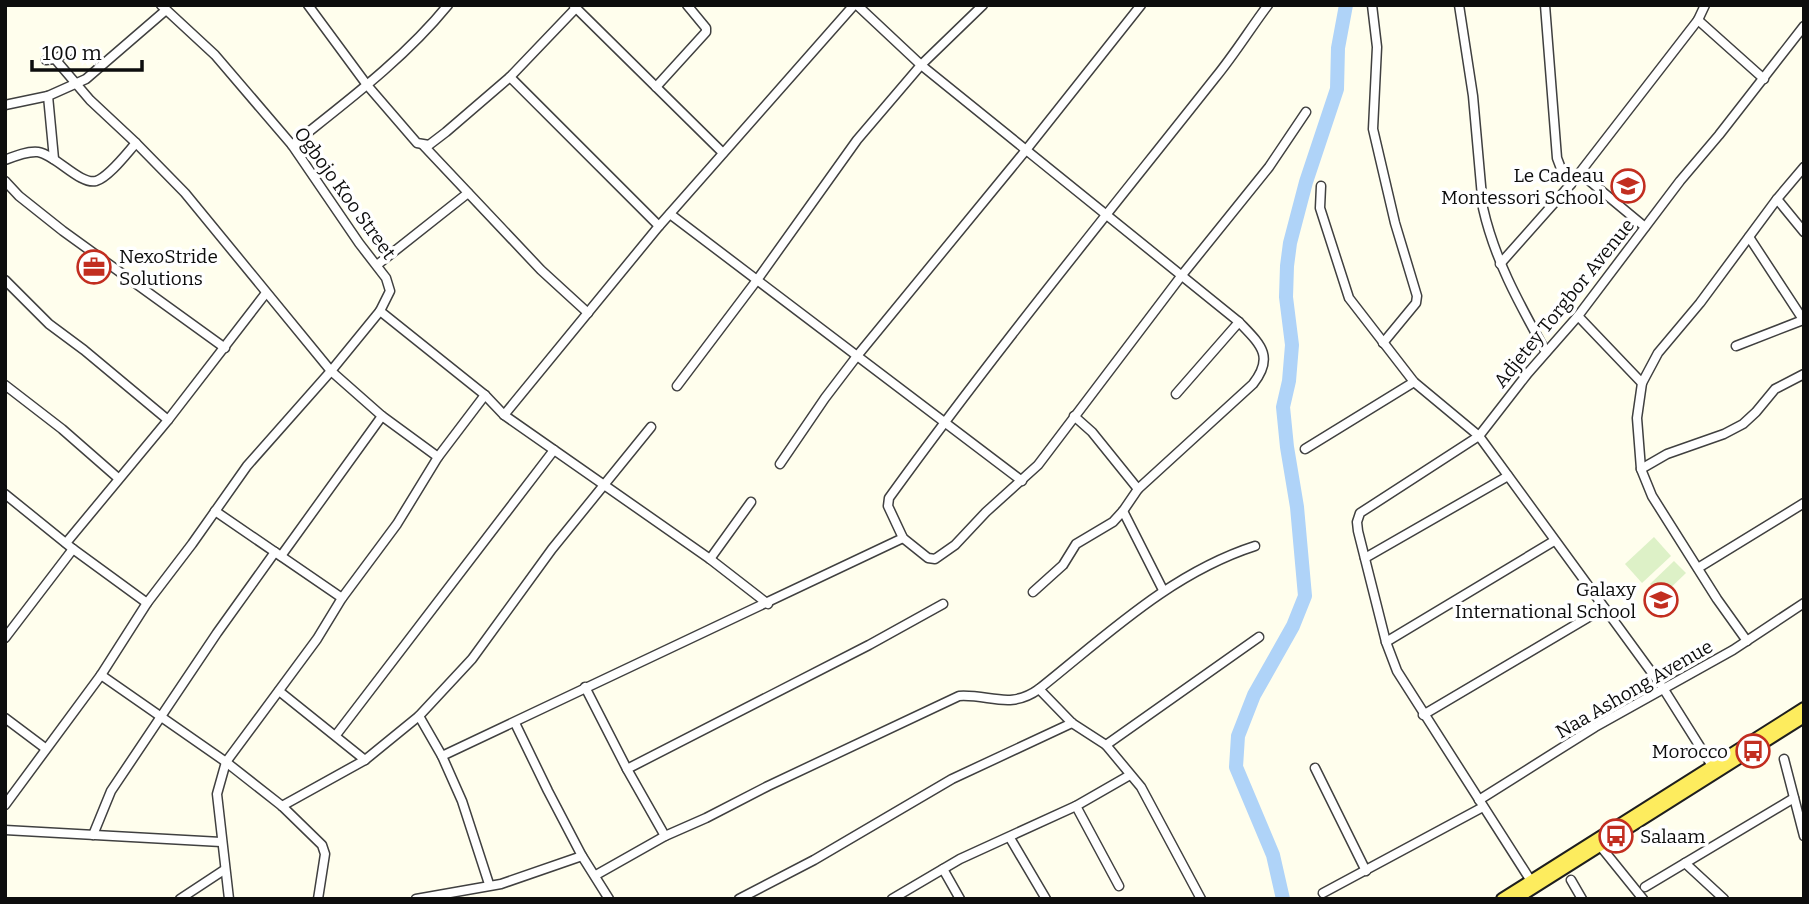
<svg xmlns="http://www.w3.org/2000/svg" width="1809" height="904" font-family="Bitter,serif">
<rect width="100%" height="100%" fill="#fffeed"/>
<g fill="#ddf1c7">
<path d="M 1654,537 L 1671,556 L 1642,583 L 1625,564 Z"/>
<path d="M 1674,561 L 1686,573 L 1662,596 L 1650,584 Z"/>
</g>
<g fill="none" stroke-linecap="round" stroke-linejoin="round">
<path stroke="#afd3f8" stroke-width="14" d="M 1283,899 L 1273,855 L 1236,767 L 1238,736 L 1254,695 L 1293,626 L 1305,596 L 1297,507 L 1287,447 L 1283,407 L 1289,381 L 1292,345 L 1286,297 L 1287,266 L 1290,243 L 1306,182 L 1337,89 L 1338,48 L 1346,5"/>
<defs>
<g id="minor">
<path d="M 308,5 L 367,85 L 417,143 L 429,145 L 446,132 L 510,77 L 576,8"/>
<path d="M 857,5 L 921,65 L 1239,322 C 1260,344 1275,356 1253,384 L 1138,489 L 1123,511 L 1113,522 L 1076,544 L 1063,565 L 1033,592"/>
<path d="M 1268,5 C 1250,29 1234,55 1215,78 C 1105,217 993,354 889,498 L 888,506 L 903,538 L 928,558 L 935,559 L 955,545 L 986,512 L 1038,465 L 1182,275 L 1269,167 L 1306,112"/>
<path d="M 1372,5 L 1377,47 L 1373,129 L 1395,223 L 1417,296 L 1416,303 L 1383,343"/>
<path d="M 1459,5 L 1473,96 L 1483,208 C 1495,261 1520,305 1546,352"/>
<path d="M 1545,5 L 1557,158 L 1563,174 L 1571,184"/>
<path d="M 574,6 L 723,153"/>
<path d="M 1698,20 L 1764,79"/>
<path d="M 55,59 L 90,100 L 136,143 L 185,193 L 331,371 L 382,416"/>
<path d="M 46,60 L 55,59 L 68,52"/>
<path d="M 510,77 L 659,226"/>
<path d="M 656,87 L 706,32 L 706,28 L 687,5"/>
<path d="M 48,96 L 54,159"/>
<path d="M 5,105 L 48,96 L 86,79 L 166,10"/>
<path d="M 292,145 C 346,102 404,59 448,5"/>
<path d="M 423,145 L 541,270 L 588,313"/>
<path d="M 5,160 C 15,156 27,151 38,152 C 56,155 80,185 96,181 C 109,177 127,153 136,143"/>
<path d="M 1580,173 L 1645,227"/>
<path d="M 5,181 L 19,196 L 63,231 L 225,348"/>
<path d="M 1321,186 L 1320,208 L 1349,298 L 1414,382 L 1479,436 L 1663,688 L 1714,769"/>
<path d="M 1777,199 L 1804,167"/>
<path d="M 670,214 L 1022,481"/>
<path d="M 1749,237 L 1804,321"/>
<path d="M 1500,264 L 1571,184 L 1698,20 L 1705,5"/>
<path d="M 377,265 L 468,193"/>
<path d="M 5,280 L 49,324 L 84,350 L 168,420"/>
<path d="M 380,311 L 485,395 L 504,415 L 710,559 L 768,604"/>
<path d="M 1578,316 L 1642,383"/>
<path d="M 1736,346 L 1803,320"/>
<path d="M 5,385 L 62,429 L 118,478"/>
<path d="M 677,386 L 757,280 L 857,140 L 921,65 L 983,5"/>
<path d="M 1176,394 L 1239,322"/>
<path d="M 504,415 L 659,226 L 854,5"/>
<path d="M 1074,416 L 1092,432 L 1138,489"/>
<path d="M 1305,449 L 1414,382"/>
<path d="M 780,464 L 825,398 L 857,356 L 1026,150 L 1141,5"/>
<path d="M 1641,469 L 1667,454 L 1724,434 L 1743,424 L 1756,412 L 1775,389 L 1804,374"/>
<path d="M 5,494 L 73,549 L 147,603"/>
<path d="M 215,511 L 342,598"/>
<path d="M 1123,511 L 1163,590"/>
<path d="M 66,543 L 168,420 L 266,293"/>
<path d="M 281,556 L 382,416 L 438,457"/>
<path d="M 1365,558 L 1508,476"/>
<path d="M 710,559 L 751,502"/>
<path d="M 1698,568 L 1804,503"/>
<path d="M 5,638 L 73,549"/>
<path d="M 1747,641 L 1717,599 L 1652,496 L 1641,469 L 1637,418 L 1642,383 L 1658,353 L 1700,303 L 1777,199 L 1804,232"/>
<path d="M 1386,642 L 1554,541"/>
<path d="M 101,675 L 226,762 L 282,806 L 322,845 L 325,854 L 318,899"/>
<path d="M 585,687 L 627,769 L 665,836 L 596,875"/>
<path d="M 1039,689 C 1107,635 1171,573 1255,546"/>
<path d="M 279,691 L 365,760"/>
<path d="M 1423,715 L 1604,608"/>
<path d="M 419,716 L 442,756 L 903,538"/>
<path d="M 5,718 L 45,748"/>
<path d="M 515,723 L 548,791 L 582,856 L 609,899"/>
<path d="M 336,735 L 554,450"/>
<path d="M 1106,745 L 1259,637"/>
<path d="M 442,756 L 462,801 L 489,884"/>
<path d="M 1784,759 L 1804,836"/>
<path d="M 1315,768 L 1366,871"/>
<path d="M 627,769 L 869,645 L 943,604"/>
<path d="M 1479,800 L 1595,727 L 1733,650 L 1804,603"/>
<path d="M 5,805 L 101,675 L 147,603 L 192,544 L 247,466 L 331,371 L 380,311 L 390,291 L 386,278 L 359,243 L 292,145 L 215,55 L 161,5"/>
<path d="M 282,806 L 365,760 L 419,716 L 472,659 L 552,549 L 651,427"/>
<path d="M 1076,806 L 1119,886"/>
<path d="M 5,830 L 221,842"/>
<path d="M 93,835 L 111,791 L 217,633 L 275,552"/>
<path d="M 665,836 L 706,818 L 768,786 L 959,696 C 990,694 1010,710 1039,689 L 1072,723 L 1106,745 L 1141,787 L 1201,899"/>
<path d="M 1010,838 L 1046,899"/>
<path d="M 1597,842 L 1643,899"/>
<path d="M 1685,863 L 1724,899"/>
<path d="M 943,869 L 960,899"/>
<path d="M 1571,880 L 1582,899"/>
<path d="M 1531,881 L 1397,671 L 1386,642 L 1358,531 L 1357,522 L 1360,513 L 1479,436 L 1528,373 L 1578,316 L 1680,181 L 1719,135 L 1804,26"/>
<path d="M 1645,887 L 1794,798"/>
<path d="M 1323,893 L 1483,807"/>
<path d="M 180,899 L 224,870"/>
<path d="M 229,899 L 217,794 L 226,762 L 317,639 L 342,598 L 397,524 L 438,457 L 485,395"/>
<path d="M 416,899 L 501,884 L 582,856"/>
<path d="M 739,899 L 814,860 L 952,779 L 1072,723"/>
<path d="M 892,899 L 960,859 L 1076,806 L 1130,775"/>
</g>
<g id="major">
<path d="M 1502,899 L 1804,708"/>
<path d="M 1516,899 L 1804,717"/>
</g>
</defs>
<use href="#minor" stroke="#404040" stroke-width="11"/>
<use href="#major" stroke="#1e1e1e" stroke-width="14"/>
<use href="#minor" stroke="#fff" stroke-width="8"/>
<use href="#major" stroke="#fdec5e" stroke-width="10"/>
</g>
<defs>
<symbol id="school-ring" viewBox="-11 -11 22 22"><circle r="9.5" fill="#fff" stroke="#c22e20" stroke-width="1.5"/><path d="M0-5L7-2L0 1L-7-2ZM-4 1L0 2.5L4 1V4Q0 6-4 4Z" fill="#c22e20"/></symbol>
<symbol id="office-ring" viewBox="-11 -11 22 22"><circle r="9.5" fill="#fff" stroke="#c22e20" stroke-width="1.5"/><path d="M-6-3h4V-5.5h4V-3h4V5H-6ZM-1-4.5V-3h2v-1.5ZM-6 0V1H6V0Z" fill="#c22e20"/></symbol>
<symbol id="bus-ring" viewBox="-11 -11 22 22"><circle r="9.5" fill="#fff" stroke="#c22e20" stroke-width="1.5"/><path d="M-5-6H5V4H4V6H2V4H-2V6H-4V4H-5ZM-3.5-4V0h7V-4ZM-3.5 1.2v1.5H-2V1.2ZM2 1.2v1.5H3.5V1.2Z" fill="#c22e20"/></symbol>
</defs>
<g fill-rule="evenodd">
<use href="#school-ring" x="1609" y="167" width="38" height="38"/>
<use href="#office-ring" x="75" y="248" width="38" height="38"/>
<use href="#school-ring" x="1642" y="581" width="38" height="38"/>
<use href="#bus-ring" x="1734" y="732" width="38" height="38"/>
<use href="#bus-ring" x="1597" y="817" width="38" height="38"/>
</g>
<g text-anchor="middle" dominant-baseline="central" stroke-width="7" stroke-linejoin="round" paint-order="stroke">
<g font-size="19" fill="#0d0d0d" stroke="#fff" text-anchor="end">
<text x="1604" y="175">Le Cadeau<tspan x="1604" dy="22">Montessori School</tspan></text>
<text x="119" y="256" text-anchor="start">NexoStride<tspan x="119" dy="22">Solutions</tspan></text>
<text x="1636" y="589">Galaxy<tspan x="1636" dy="22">International School</tspan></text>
<text x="1728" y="751">Morocco</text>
<text x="1640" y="836" text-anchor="start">Salaam</text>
</g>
<g font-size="19" fill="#0d0d0d" stroke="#fff">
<text transform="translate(345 193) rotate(54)">Ogbojo Koo Street</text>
<text transform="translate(1564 303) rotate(-51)">Adjetey Torgbor Avenue</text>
<text transform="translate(1634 689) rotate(-30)">Naa Ashong Avenue</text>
</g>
</g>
<rect width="1809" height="904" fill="none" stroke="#0d0d0d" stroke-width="14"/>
<path d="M32 60v10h110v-10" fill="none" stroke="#0d0d0d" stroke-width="3.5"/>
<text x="42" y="60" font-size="21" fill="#0d0d0d" stroke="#ffffff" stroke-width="5" paint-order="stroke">100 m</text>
</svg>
